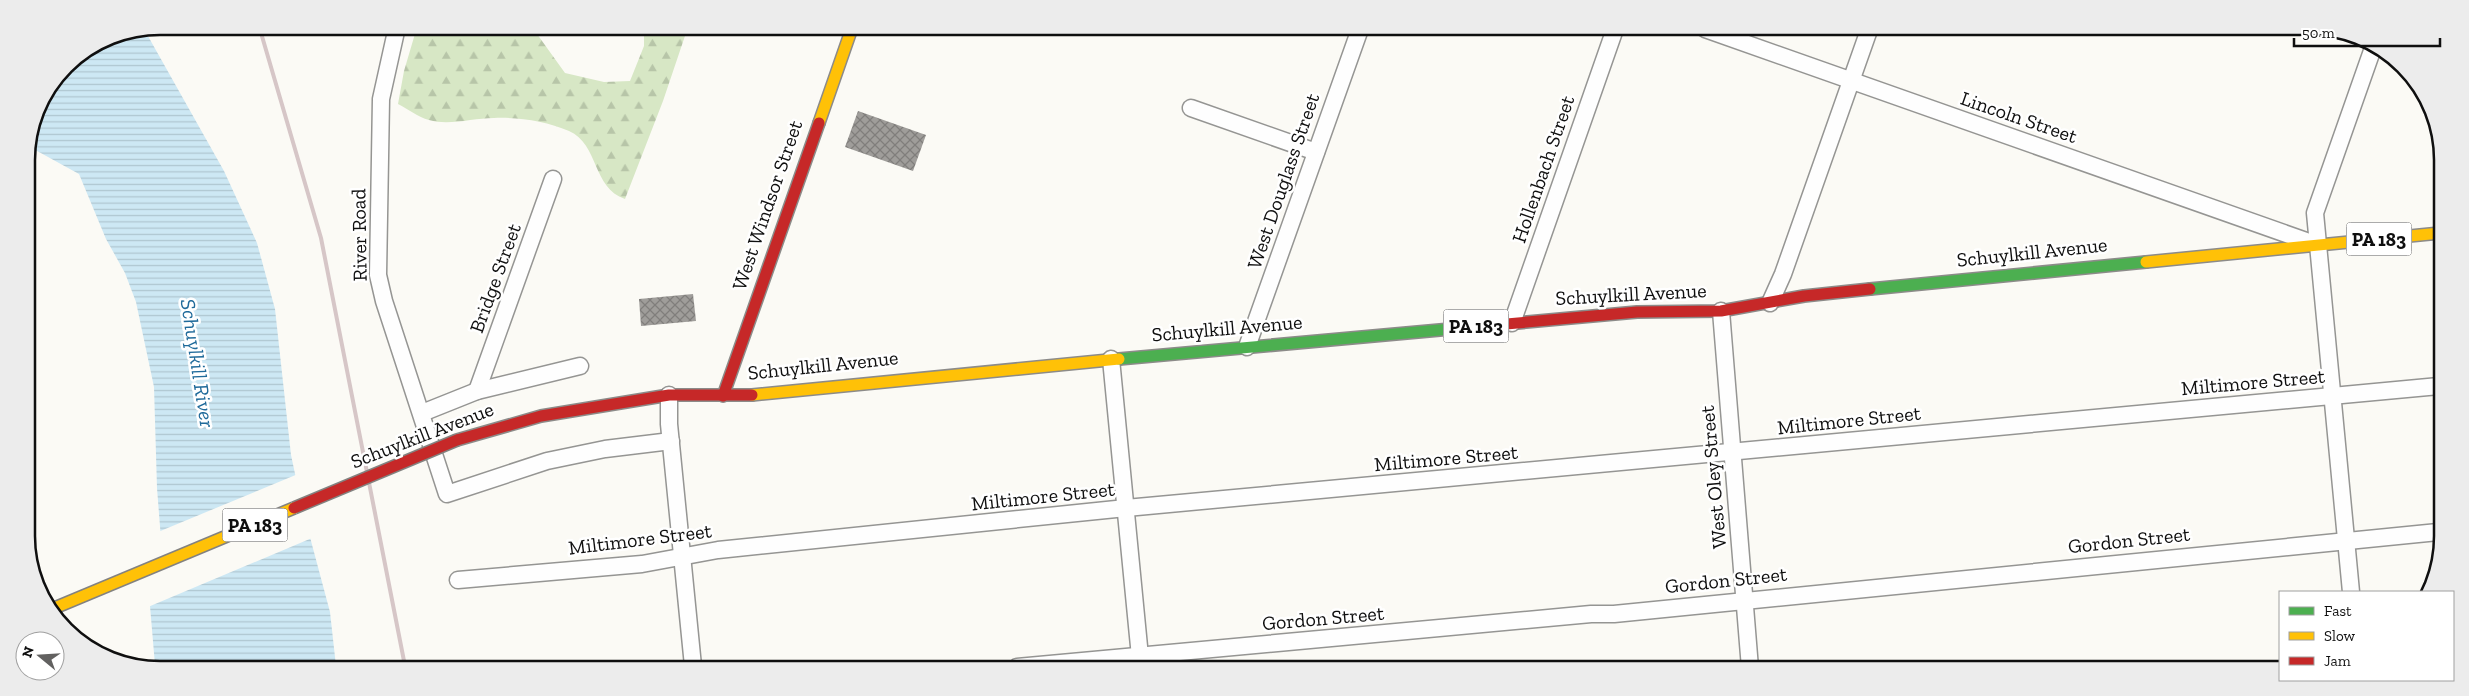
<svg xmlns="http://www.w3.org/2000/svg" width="2469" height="696" font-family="'Zilla Slab',serif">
<defs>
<pattern id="forest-firs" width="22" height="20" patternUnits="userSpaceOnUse" patternTransform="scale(1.25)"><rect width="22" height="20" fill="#d7e7c5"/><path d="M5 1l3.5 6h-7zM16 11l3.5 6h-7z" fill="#b7c5a8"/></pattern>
<pattern id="water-rules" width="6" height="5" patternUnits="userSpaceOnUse" patternTransform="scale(1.25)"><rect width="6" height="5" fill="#cde8f4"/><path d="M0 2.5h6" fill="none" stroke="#afc6d0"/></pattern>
<pattern id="building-cross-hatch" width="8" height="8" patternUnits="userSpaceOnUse" patternTransform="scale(1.25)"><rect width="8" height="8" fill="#9f9d9a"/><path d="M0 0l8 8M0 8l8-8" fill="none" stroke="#807e7c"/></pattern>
</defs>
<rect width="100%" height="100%" fill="#fbfaf5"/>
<path fill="url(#forest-firs)" d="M 417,27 L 532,27 L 565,73 L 604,82 L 630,81 L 644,46 L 644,27 L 688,27 L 663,101 L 625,199 C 592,188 599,144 569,131 C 546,121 518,117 494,118 C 473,118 449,126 429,120 C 418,117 408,109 398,104 L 404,71 Z"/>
<path fill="url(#water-rules)" d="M 144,29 L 224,171 L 257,243 L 275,309 L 291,455 L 303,511 L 330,612 L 336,666 L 155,665 L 150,606 L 162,552 L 157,488 L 154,387 L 136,302 L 125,273 L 106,239 L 79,174 L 28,146 L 40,101 L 66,65 L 109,36 Z"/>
<path fill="#fbfaf5" d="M 298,474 L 312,538 L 148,607 L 158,567 L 160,552 L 158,532 Z"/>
<g fill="url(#building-cross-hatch)">
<path d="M 858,111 L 926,135 L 913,171 L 845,147 Z"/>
<path d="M 693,294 L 696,321 L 641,326 L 639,299 Z"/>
</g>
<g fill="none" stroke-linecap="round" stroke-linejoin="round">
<defs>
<g id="street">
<path d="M 397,27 L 381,99 L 378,275 L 384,301 L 447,494 L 547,461 L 605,449 L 671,441"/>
<path d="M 1705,29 L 2309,242"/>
<path d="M 1191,108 L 1316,152"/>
<path d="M 1770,303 L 1783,274 L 1869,30"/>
<path d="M 1721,311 L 1750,668"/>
<path d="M 1512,323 L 1615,29"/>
<path d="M 1247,347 L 1360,29"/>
<path d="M 1111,359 L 1141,667"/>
<path d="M 477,391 L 553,179"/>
<path d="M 669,395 L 669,424 L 693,666"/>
<path d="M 422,413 L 477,391 L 580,366"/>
<path d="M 458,580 L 642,564 L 718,550 L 1126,508 L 2439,386"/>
<path d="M 2351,592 L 2315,213 L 2373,48"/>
<path d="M 1017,667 L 1591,614 L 1614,614 L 2438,532"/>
</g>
<g id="fast">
<path d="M 1870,289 L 2146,262"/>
<path d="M 1119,359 L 1473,327"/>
</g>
<g id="slow">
<path d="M 819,123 L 852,28"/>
<path d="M 2146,262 L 2440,233"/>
<path d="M 752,395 L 1119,359"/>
</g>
<g id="jam">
<path d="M 1473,327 L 1637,312 L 1721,311 L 1804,296 L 1870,289"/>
<path d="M 723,396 L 819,123"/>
<path d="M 457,440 L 541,416 L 669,395 L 752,395"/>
</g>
</defs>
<use href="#street" stroke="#959593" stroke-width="19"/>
<use href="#fast" stroke="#8c8b89" stroke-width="14"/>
<use href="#slow" stroke="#8c8b89" stroke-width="14"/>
<use href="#jam" stroke="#8c8b89" stroke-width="14"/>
<use href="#street" stroke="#fefefe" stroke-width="16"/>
<use href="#fast" stroke="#4caf50" stroke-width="11"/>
<use href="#slow" stroke="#ffc107" stroke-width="11"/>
<use href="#jam" stroke="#c62828" stroke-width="11"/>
<path stroke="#d6c6c7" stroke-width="4" d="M 259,26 L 321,238 L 405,666"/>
<defs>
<path id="slow-bridge" d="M 52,609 L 294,508"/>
<path id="jam-bridge" d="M 294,508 L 457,440"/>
</defs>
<use href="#slow-bridge" stroke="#838280" stroke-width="14" stroke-linecap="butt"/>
<use href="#jam-bridge" stroke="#838280" stroke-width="14" stroke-linecap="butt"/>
<use href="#slow-bridge" stroke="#ffc107" stroke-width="11"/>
<use href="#jam-bridge" stroke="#c62828" stroke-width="11"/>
</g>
<g text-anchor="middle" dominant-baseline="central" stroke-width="5" stroke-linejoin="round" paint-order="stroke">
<g fill="#fff" stroke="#575757" stroke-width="1">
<rect x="2346.5" y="222.5" width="65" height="33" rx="4"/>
<rect x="1443.5" y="309.5" width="65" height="33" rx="4"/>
<rect x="222.5" y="508.5" width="65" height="33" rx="4"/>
</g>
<g font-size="19" font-weight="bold" fill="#0f0f0f">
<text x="2379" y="239">PA 183</text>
<text x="1476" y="326">PA 183</text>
<text x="255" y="525">PA 183</text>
</g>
<g font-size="20" fill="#0f0f0f" stroke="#fff">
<text transform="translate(2019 117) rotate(19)">Lincoln Street</text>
<text transform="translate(1543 169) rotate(-71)">Hollenbach Street</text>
<text transform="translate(1283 181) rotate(-71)">West Douglass Street</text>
<text transform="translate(767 205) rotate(-71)">West Windsor Street</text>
<text transform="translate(359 235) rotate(-91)">River Road</text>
<text transform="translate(2032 252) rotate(-6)">Schuylkill Avenue</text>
<text transform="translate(495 278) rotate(-70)">Bridge Street</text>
<text transform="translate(1631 294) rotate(-3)">Schuylkill Avenue</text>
<text transform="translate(1227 328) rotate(-5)">Schuylkill Avenue</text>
<text transform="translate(823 365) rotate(-6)">Schuylkill Avenue</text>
<text transform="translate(2253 382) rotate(-5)">Miltimore Street</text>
<text transform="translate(1849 420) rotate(-6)">Miltimore Street</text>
<text transform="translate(422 435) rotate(-21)">Schuylkill Avenue</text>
<text transform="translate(1446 458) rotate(-5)">Miltimore Street</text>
<text transform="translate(1713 477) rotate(-95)">West Oley Street</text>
<text transform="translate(1043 496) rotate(-6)">Miltimore Street</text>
<text transform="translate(640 539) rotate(-7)">Miltimore Street</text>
<text transform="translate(2129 540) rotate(-6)">Gordon Street</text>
<text transform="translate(1726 580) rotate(-6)">Gordon Street</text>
<text transform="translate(1323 618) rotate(-5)">Gordon Street</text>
</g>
<g font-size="21" font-style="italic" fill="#1f6a9a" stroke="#fff">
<text transform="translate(198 363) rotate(81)">Schuylkill River</text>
</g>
</g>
<path d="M0 0H2469V696H0ZM160 35H2309A125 125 0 0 1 2434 160V536A125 125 0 0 1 2309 661H160A125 125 0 0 1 35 536V160A125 125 0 0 1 160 35Z" fill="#ececec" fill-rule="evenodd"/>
<path fill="none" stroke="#0f0f0f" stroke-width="2.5" d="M160 35H2309A125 125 0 0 1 2434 160V536A125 125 0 0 1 2309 661H160A125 125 0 0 1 35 536V160A125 125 0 0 1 160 35Z"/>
<rect x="2279" y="591" width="175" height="90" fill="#ffffff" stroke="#9f9f9f"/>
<rect x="2289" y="607" width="25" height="8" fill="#4caf50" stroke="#9f9f9f"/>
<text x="2324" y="616" font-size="15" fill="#0f0f0f">Fast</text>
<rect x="2289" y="632" width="25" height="8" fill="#ffc107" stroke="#9f9f9f"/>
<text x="2324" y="641" font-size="15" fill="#0f0f0f">Slow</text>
<rect x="2289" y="657" width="25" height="8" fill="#c62828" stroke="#9f9f9f"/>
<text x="2324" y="666" font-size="15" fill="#0f0f0f">Jam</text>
<g transform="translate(40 656) rotate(288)"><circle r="24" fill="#ffffff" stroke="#9f9f9f"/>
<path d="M0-4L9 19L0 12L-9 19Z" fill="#626160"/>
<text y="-8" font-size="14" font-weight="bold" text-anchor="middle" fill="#0f0f0f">N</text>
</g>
<path d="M2294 38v8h146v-8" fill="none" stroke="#0f0f0f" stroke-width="2.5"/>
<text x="2302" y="38" font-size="15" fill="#0f0f0f" stroke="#ffffff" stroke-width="4" paint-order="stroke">50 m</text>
</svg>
